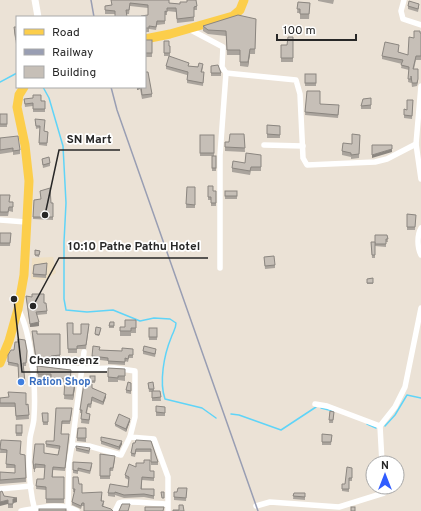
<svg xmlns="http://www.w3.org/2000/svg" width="421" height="511" font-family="Overpass,sans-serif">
<rect width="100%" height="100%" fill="#ebe2d6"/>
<path fill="#efe0c4" d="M 53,257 L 56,273 L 45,280 L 31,279 L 32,258 Z"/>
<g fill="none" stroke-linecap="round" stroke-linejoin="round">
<g stroke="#5fd4f8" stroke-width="1.5">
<path d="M 0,82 L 17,73"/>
<path d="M 43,87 L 49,98 L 63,146 L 66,203 L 64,242 L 64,299 L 66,310 L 87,312 L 113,310 L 140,321 L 154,318 L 170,319 L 176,323 C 176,329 173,332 171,338 C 164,355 159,382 165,399 L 202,408 L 216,418"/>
<path d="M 321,408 L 333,411"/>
<path d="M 231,414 L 239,415 L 281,430 L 316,407"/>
<path d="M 367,424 L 376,428"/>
<path d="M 385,426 L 395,415 L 407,395 L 421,398"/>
</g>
<g stroke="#fff" stroke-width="5.5">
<path d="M 404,0 L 401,11 L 403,19 L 421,25"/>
<path d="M 189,29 L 223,47 L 222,67 L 226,73 L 296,80 L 300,94 L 303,158 L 307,165 L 375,162 L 387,159 L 416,144 L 421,86"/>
<path d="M 416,144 L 421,179"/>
<path d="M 264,145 L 303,146"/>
<path d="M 0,220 L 26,222"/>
<path d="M 421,228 C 417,235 417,247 421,255"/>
<path d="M 220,268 L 220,155 L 226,73"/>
<path d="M 18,309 C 32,333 36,389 34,417 C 34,424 31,431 30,438 C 28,461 29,488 35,511"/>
<path d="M 32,366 L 83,369 L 114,368 L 135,371 L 135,417 L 130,437 L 154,439 L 168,477 L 168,511"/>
<path d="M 315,404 L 327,406 L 380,426"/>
<path d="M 72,445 L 84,352"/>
<path d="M 382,463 L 380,426 L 395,407 L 405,387 L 421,308"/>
<path d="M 0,489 L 31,486"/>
<path d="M 256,506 L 270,502 L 339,507 L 384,493 L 383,487"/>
<path d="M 68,507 L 69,463 L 72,445 L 89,446 L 121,455 L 130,437"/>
<path d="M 21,511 C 39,508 60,502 77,511"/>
<path d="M 115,511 L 119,503 C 125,500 158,504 167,504"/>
</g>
<path stroke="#fff" stroke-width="7" d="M 35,0 L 38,17"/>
<g stroke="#fcce4b" stroke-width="9">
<path d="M 145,39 L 170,34 L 233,16 L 240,10 L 244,0"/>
<path d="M 0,363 L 9,341 L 18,309 L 24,275 L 29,181 L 25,145 L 17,107 L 19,95 L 24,87"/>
</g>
<g stroke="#999eb3" stroke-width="1.5">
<path d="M 91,0 L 94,17"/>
<path d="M 111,87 L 117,110 L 258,511"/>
</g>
</g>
<g fill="#aaa49d">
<path d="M 111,0 L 169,3 L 197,6 L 197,10 L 194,10 L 194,21 L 177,23 L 176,12 L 167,11 L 167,15 L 165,15 L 165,24 L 157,25 L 156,30 L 149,29 L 149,32 L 145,32 L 145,17 L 148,15 L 148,8 L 130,6 L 129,14 L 105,14 L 105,6 L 112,5 Z"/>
<path d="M 318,0 L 334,0 L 333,4 L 318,1 Z"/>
<path d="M 298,2 L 310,3 L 309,19 L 300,19 L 300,13 L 297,13 Z"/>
<path d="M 408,6 L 419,7 L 418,12 L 408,9 Z"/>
<path d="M 256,19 L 255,54 L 250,54 L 248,67 L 240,66 L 240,55 L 227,55 L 226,36 L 208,34 L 203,31 L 203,26 Z"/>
<path d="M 14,27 L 17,27 L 17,44 L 16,44 L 14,32 Z"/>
<path d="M 420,33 L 421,33 L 421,60 L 416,60 L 414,69 L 418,83 L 417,86 L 412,87 L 411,79 L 411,83 L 408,82 L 409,70 L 401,68 L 402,64 L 382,59 L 382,56 L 399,49 L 398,52 L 408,55 L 414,38 Z"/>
<path d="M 293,37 L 293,62 L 281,62 L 281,45 L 287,45 Z"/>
<rect x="145" y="40" width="7" height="17"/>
<path d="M 164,41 L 169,46 L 170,46 L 170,56 L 164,56 Z"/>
<path d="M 166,66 L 189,66 L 203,67 L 202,72 L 204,72 L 203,86 L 187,83 L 187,75 L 166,69 Z"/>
<path d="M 211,66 L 221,73 L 221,76 L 211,76 Z"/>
<rect x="305" y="74" width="11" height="12"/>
<path d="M 137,87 L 145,87 L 152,94 L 152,97 L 142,99 L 140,89 L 137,90 Z"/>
<path d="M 307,91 L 320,104 L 339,109 L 338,118 L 305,115 Z"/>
<path d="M 371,98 L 371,109 L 361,109 L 361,106 Z"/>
<path d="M 24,99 L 45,101 L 45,112 L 33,112 L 33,106 L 25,107 Z"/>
<path d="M 413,100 L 412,119 L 404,118 L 404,115 Z"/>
<rect x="0" y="114" width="7" height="13"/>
<path d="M 35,119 L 44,131 L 48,132 L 47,146 L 39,145 L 40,128 L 36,129 Z"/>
<path d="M 267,125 L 280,126 L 280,138 L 267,138 Z"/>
<path d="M 244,134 L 245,152 L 225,151 L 225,142 L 229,142 Z"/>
<path d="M 200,135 L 214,135 L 214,156 L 216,156 L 216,171 L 212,171 L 212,156 L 200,156 Z"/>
<path d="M 360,135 L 359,158 L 351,159 L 351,157 L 342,155 L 342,151 L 352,144 Z"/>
<path d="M 0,138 L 20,150 L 20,154 L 13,155 L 13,152 L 0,154 Z"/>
<path d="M 261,155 L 261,171 L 251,171 L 250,175 L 232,172 L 232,168 L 245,163 Z"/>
<path d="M 42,159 L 50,163 L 50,166 L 43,168 Z"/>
<path d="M 208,186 L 213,191 L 216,191 L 216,206 L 211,206 L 211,200 L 208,200 Z"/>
<path d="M 187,187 L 195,187 L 195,208 L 186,208 Z"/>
<rect x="225" y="191" width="12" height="8"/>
<path d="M 0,195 L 10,202 L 13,202 L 13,212 L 9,211 L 8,216 L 0,216 Z"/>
<path d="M 34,200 L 53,203 L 53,220 L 33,219 Z"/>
<path d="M 407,214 L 416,215 L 415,230 L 407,230 Z"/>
<path d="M 0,233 L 11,233 L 10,246 L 0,246 Z"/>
<path d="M 375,235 L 387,235 L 388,242 L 386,242 L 386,247 L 375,246 Z"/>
<path d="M 371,242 L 375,242 L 375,258 L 372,258 Z"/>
<path d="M 35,250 L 40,251 L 39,257 L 35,256 Z"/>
<path d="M 264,257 L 275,265 L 275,268 L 265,269 Z"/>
<path d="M 47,263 L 46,278 L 33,277 L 34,265 Z"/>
<path d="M 373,278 L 373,284 L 367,284 L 367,279 Z"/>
<path d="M 26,296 L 44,303 L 47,311 L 47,314 L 37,315 L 39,326 L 30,327 Z"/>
<path d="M 136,320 L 136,333 L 131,333 L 131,336 L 120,336 L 120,327 L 125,327 Z"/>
<path d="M 114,322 L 114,328 L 109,328 L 109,326 Z"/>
<path d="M 67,323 L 73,334 L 81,334 L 89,327 L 86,349 L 77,349 L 77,353 L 68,353 Z"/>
<rect x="149" y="328" width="8" height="12"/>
<path d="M 101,329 L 99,336 L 95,335 L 95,334 Z"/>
<path d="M 32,331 L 37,334 L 60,334 L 60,360 L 51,360 L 51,363 L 36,362 L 32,336 Z"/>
<path d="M 133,349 L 133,358 L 129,358 L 128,362 L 125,361 L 125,365 L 108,364 L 108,361 L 92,359 L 92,356 L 99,350 L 122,351 Z"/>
<path d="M 27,351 L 26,366 L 23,366 L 25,385 L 19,386 L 18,367 L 8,365 L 8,362 Z"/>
<path d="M 143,351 L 156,352 L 155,357 L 143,354 Z"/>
<path d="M 37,366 L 71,370 L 71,382 L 75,387 L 73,400 L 64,399 L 65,383 L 51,382 L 51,378 L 38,378 Z"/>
<path d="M 108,368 L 125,369 L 125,381 L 118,380 L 118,382 L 108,382 Z"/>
<rect x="90" y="376" width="5" height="7"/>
<path d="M 131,383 L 131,394 L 126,393 L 126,390 Z"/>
<path d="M 148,383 L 154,389 L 154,391 L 160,391 L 161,401 L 152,401 L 152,392 L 149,392 Z"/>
<path d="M 92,388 L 106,397 L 103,405 L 92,401 L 91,408 L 88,407 L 87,413 L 90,417 L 89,424 L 81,423 L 82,413 L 80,413 L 80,410 Z"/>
<path d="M 0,398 L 26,404 L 28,404 L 29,419 L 16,420 L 15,407 L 0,407 Z"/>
<path d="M 156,406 L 165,407 L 165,416 L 156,416 Z"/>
<path d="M 56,408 L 72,411 L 70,424 L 62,424 L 61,434 L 69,437 L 65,471 L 53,470 L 53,477 L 64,477 L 64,503 L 46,503 L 46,490 L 36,489 L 37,479 L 44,479 L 45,468 L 35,468 L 35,472 L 34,472 L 33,462 L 44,453 L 58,455 L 59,449 L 46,447 L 46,441 L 54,441 Z"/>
<path d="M 330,411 L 334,412 L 333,423 L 329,423 Z"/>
<path d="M 42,413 L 48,413 L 48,425 L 43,425 Z"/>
<path d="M 130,421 L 126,432 L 115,426 L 115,424 Z"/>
<rect x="16" y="425" width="6" height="11"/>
<path d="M 86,428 L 86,442 L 77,441 L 77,438 Z"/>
<path d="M 322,434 L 332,435 L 331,445 L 322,445 Z"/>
<path d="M 1,440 L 20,454 L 25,455 L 26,482 L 0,484 L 0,472 L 15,473 L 15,468 L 6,468 L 7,453 L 0,453 Z"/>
<path d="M 101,441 L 122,444 L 119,450 L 101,444 Z"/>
<path d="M 151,441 L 158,462 L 158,465 L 151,465 L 151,452 L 136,452 L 135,457 L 131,456 L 131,453 L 135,443 Z"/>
<path d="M 76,448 L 90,451 L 89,454 L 76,451 Z"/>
<path d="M 100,454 L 115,460 L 113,471 L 110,471 L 110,479 L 100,479 Z"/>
<path d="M 73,462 L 92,466 L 90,474 L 78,471 L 78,474 L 73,473 Z"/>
<path d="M 136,467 L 150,471 L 154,471 L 154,481 L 142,480 L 142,489 L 154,489 L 154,499 L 144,497 L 124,498 L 115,495 L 115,497 L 108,496 L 108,493 L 128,487 L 129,480 L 125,478 L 125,475 Z"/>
<path d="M 352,468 L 352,481 L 349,481 L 349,492 L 342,491 L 342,484 L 345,484 Z"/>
<path d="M 73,477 L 79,484 L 82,493 L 102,495 L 102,501 L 104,504 L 103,507 L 82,506 L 81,509 L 72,505 L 72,502 L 75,492 L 73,492 Z"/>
<path d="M 187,488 L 186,501 L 174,500 L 174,492 L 177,492 Z"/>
<path d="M 294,493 L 305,493 L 305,500 L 293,499 Z"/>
<path d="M 4,496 L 17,502 L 13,503 L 13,508 L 8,508 L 8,504 Z"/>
</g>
<g fill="#8b8680">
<path d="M 250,49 L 250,54 L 248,67 L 248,62 Z"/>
<path d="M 137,87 L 140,87 L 140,89 L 137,90 Z"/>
<path d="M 392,149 L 392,152 L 372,158 L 372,155 Z"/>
<path d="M 39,322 L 39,326 L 30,327 L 30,324 Z"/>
<path d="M 25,382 L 25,385 L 19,386 L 19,383 Z"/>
<path d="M 75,382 L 75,387 L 73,400 L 73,395 Z"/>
<path d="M 106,394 L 106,397 L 103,405 L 103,402 Z"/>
<path d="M 130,419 L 130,421 L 126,432 L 126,429 Z"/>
<path d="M 122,441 L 122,444 L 119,450 L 119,447 Z"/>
<path d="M 17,498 L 17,502 L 13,503 L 13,499 Z"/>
<path d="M 8,500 L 8,504 L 0,506 L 0,502 Z"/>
</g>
<g fill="#c6bfb7" stroke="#8b8680">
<path d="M 111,0 L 169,0 L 169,3 L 180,4 L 180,2 L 187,2 L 187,0 L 196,0 L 197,6 L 194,7 L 194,17 L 177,19 L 176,8 L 167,8 L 167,12 L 165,11 L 165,21 L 157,21 L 156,27 L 149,26 L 149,28 L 145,28 L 145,17 L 141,17 L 141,16 L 148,15 L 148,5 L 130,3 L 129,10 L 126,10 L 127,17 L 115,17 L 115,11 L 105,10 L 105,6 L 112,5 Z"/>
<path d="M 409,1 L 419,4 L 418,9 L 408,6 Z"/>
<path d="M 298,2 L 310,3 L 309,14 L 300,14 L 300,9 L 297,9 Z"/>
<path d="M 238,15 L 256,19 L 255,49 L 250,49 L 248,62 L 240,62 L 240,50 L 227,50 L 226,31 L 208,30 L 203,26 Z"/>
<path d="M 14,27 L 17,27 L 17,40 L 16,40 Z"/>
<path d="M 414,31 L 420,31 L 420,33 L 421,33 L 421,56 L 416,56 L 413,69 L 418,69 L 418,79 L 417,83 L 412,83 L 411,76 L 411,79 L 408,79 L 409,67 L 401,65 L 403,60 L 382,56 L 385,42 L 399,45 L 398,52 L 408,55 L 409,37 L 414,38 Z"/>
<path d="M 288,37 L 293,37 L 293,58 L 281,58 L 281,45 L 287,45 Z"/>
<rect x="145" y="40" width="7" height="13"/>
<path d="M 164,41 L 169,41 L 169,46 L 170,46 L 170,53 L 164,53 Z"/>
<path d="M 169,56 L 189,63 L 188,66 L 198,67 L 199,63 L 203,64 L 201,72 L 204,72 L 203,83 L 187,80 L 188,72 L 166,66 Z"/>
<path d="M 218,65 L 221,73 L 211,73 L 211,66 Z"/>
<path d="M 145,72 L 148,72 L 152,94 L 142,95 L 141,87 L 145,87 Z"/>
<rect x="305" y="74" width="11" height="9"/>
<path d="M 307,91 L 320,91 L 320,104 L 339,105 L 338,115 L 305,112 Z"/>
<path d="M 33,95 L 41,95 L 41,101 L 45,101 L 45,109 L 33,109 L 33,103 L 25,104 L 24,99 L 33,98 Z"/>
<path d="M 371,98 L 371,105 L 361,106 L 363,99 Z"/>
<path d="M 407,100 L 413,100 L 412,116 L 404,115 L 404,109 L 407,110 Z"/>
<rect x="0" y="114" width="7" height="10"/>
<path d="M 35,119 L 45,120 L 44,131 L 48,132 L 47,143 L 39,143 L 40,126 L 36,126 Z"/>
<path d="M 267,125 L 280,126 L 280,135 L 267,134 Z"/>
<path d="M 230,134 L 244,134 L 245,148 L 225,147 L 225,142 L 229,142 Z"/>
<path d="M 352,134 L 360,135 L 359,154 L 351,155 L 351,153 L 342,151 L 343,143 L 352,144 Z"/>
<rect x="200" y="135" width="14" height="18"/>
<path d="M 18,136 L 20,150 L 13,151 L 13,148 L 0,150 L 0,138 Z"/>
<path d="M 372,145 L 392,145 L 392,149 L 372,155 Z"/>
<path d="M 246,153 L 261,155 L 261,167 L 251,167 L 250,171 L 232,168 L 233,161 L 245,163 Z"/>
<rect x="212" y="156" width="4" height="12"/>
<path d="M 49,157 L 50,163 L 43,165 L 42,159 Z"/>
<path d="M 208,186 L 213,186 L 213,191 L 216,191 L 216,203 L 211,203 L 211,197 L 208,197 Z"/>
<path d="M 187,187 L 195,187 L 195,205 L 186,204 Z"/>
<path d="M 50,188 L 51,203 L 53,203 L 53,217 L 33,217 L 34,200 L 41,199 L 40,191 Z"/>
<rect x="225" y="191" width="12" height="5"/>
<path d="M 0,195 L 10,195 L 9,202 L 13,202 L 13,207 L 9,207 L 8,212 L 0,212 Z"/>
<path d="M 407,214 L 416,215 L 415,227 L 407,227 Z"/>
<path d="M 0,233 L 11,233 L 10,243 L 0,243 Z"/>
<path d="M 375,235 L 387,235 L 388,239 L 386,239 L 386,244 L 375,244 Z"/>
<path d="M 371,242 L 375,242 L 375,255 L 372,255 Z"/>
<path d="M 35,250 L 40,251 L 39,255 L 35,255 Z"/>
<path d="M 274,256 L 275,265 L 265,266 L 264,257 Z"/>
<path d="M 47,263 L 46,275 L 33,274 L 34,265 Z"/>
<path d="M 373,278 L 373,283 L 367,283 L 367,279 Z"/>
<path d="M 32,294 L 44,294 L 44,303 L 46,303 L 47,311 L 36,312 L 39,322 L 30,324 L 26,296 L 32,297 Z"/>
<path d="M 125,320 L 136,320 L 136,328 L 131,328 L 131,331 L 120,331 L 120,327 L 125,327 Z"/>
<path d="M 110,322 L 114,322 L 114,326 L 109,326 Z"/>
<path d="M 67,323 L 73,323 L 73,334 L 81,334 L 81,324 L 89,324 L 86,345 L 77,346 L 77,349 L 68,349 Z"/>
<path d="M 96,327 L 101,328 L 99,335 L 95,334 Z"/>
<rect x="149" y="328" width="8" height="9"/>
<path d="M 32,331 L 37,331 L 37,334 L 60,334 L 60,355 L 51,356 L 51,359 L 36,358 Z"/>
<path d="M 18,339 L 25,340 L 27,351 L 26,363 L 23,363 L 25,382 L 19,383 L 18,364 L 8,362 L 8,355 L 11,350 L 14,350 L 15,342 L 18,342 Z"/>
<path d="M 93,346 L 100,347 L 99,350 L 122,351 L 122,348 L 133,349 L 133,355 L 129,355 L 128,359 L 125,358 L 125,362 L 108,361 L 108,358 L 92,356 Z"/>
<path d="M 144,346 L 156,349 L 155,354 L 143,351 Z"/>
<path d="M 37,366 L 71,370 L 70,382 L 75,382 L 73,395 L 64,395 L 65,379 L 51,378 L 51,374 L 38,374 Z"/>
<path d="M 108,368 L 125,369 L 125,376 L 118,376 L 118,378 L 108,377 Z"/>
<rect x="90" y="376" width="5" height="5"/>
<path d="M 128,382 L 131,383 L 131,391 L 126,390 Z"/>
<path d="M 153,382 L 154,389 L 149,389 L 148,383 Z"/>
<path d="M 84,383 L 92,384 L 92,388 L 106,394 L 103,402 L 92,397 L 91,404 L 88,404 L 86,413 L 90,414 L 89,420 L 81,419 L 82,410 L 80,410 Z"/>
<path d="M 152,391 L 160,391 L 161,397 L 152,398 Z"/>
<path d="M 8,392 L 26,393 L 26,405 L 28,404 L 29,415 L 16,416 L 15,403 L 0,403 L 0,398 L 9,397 Z"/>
<path d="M 156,406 L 165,407 L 165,413 L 156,412 Z"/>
<path d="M 56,408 L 72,408 L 70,421 L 62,421 L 61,434 L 69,434 L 65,468 L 53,467 L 52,477 L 64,477 L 64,499 L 46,499 L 46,487 L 36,486 L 37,479 L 44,479 L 45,465 L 35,464 L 35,469 L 34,469 L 33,462 L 35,444 L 44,444 L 44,453 L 58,455 L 60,446 L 46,444 L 46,441 L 54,441 Z"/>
<path d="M 330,411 L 334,412 L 333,420 L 329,420 Z"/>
<path d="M 42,413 L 48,413 L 48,422 L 43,422 Z"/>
<path d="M 119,414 L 130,419 L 126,429 L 115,424 Z"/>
<rect x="16" y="425" width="6" height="8"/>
<path d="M 78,428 L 86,428 L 86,438 L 77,438 Z"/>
<path d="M 322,434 L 332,435 L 331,442 L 322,442 Z"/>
<path d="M 101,437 L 122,441 L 119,447 L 101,441 Z"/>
<path d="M 1,440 L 21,441 L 20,454 L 25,455 L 26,478 L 0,480 L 0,472 L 15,473 L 15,465 L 6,464 L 7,450 L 0,449 Z"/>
<path d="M 136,440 L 151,441 L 158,462 L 151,462 L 151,449 L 136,449 L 135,454 L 131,453 L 133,443 L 135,443 Z"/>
<path d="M 76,446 L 90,448 L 89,451 L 76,448 Z"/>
<path d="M 100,454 L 115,456 L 113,468 L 110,468 L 110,476 L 100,476 Z"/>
<path d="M 144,460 L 150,460 L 150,471 L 154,471 L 154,478 L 142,477 L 141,489 L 154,489 L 154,496 L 144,494 L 124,495 L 115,492 L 115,493 L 108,493 L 110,484 L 128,487 L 129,477 L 125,475 L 129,464 L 136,467 L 136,463 L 144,463 Z"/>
<path d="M 73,462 L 92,463 L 90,471 L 78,468 L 78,471 L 73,470 Z"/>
<path d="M 347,467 L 352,468 L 352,478 L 349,478 L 349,489 L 342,489 L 342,484 L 345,484 Z"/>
<path d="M 73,477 L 78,477 L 79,484 L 82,484 L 82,493 L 102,492 L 101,501 L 104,501 L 102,506 L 111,509 L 113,511 L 84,511 L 84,503 L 82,503 L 81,506 L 72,502 L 75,489 L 73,489 Z"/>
<path d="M 178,488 L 187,488 L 186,498 L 174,497 L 174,492 L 177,492 Z"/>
<path d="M 2,491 L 4,496 L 17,498 L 13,499 L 13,504 L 8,504 L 8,500 L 0,502 L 0,492 Z"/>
<path d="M 161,492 L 164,492 L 164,498 L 162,498 Z"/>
<path d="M 294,493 L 305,493 L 305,497 L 293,496 Z"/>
<path d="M 122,504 L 130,504 L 128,511 L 119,511 Z"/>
<path d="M 179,505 L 183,505 L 184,511 L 173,511 L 173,510 L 179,510 Z"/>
<path d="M 145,507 L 164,507 L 163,511 L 145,511 Z"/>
<rect x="351" y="507" width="4" height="4"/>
<rect x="39" y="509" width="27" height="2"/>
</g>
<circle fill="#3f7fe0" stroke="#fff" stroke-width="1.5" cx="21" cy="382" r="4"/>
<g text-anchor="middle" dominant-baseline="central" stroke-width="3.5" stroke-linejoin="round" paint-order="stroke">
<g font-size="11" font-weight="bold" fill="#366cbe" stroke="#fff" text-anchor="start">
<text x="29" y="382">Ration Shop</text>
</g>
</g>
<path fill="none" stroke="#272727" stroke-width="1.5" d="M45 215L59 150H120M33 306L59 258H208M14 299L22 372H107"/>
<g fill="#272727" stroke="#fff" stroke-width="1.5">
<circle cx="45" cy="215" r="4"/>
<circle cx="33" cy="306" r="4"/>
<circle cx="14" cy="299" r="4"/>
</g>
<g font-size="12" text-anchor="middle" font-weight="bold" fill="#272727" stroke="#fff" stroke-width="3.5" stroke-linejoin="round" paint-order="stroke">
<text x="89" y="143">SN Mart</text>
<text x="134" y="250">10:10 Pathe Pathu Hotel</text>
<text x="64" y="364">Chemmeenz</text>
</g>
<rect x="16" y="16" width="130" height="72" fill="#ffffff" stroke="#a9a9a9"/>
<rect x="24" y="29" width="20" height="6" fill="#fcce4b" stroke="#a9a9a9"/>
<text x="52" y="36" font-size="12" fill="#272727">Road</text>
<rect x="24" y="49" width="20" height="6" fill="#999eb3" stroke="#a9a9a9"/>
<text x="52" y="56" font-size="12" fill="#272727">Railway</text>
<rect x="24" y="66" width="20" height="12" fill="#c6bfb7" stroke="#a9a9a9"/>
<text x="52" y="76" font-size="12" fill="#272727">Building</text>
<g transform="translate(385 475)"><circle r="19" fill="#ffffff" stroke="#a9a9a9"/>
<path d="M0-3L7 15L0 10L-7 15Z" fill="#305cff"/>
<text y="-6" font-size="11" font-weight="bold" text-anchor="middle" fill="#272727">N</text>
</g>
<path d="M277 34v6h79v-6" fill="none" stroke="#272727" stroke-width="2"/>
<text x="283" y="34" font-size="12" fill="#272727" stroke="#ffffff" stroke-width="3" paint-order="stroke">100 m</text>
</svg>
